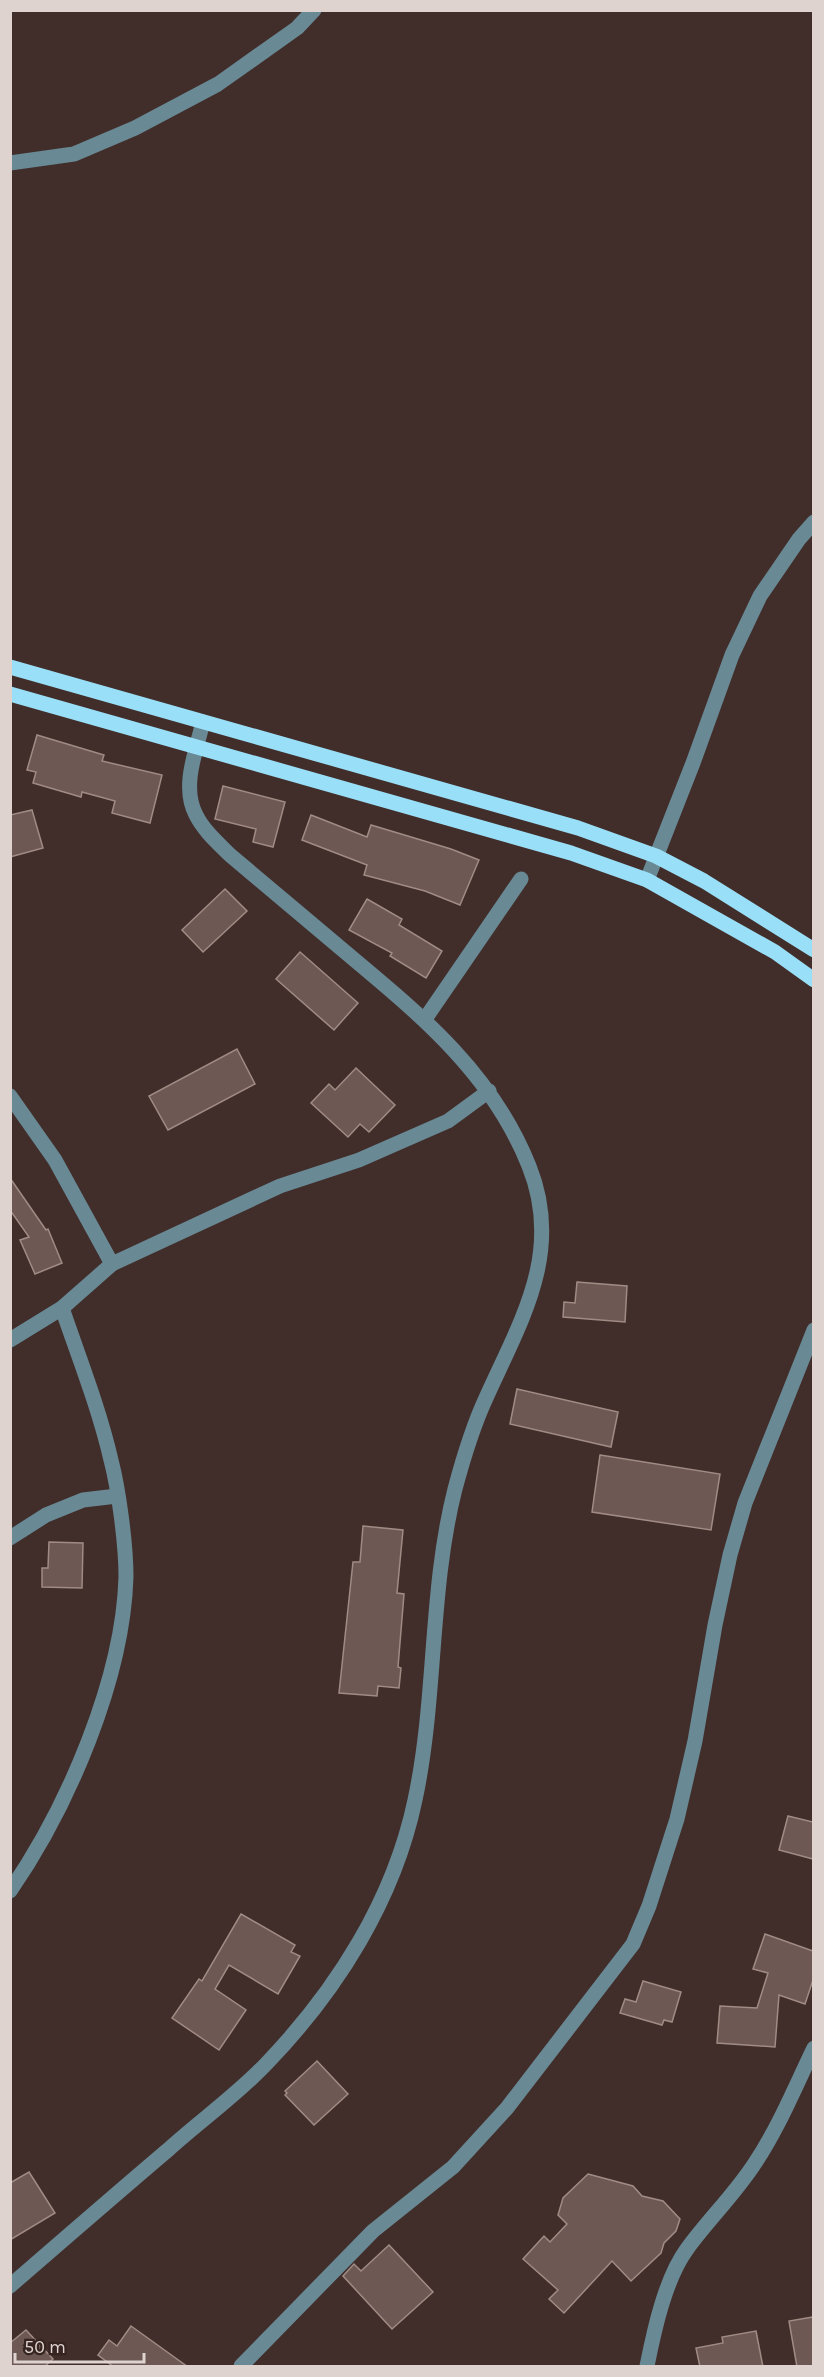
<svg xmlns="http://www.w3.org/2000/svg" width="824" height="2377" font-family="Karla,sans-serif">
<rect width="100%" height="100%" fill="#412e2a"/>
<g fill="#6d5853" stroke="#a18b85" stroke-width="1.5">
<path d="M 37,735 L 104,755 L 102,761 L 162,775 L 150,823 L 112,813 L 115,801 L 82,792 L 81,797 L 33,783 L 36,772 L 27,770 Z"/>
<path d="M 223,786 L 285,802 L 273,847 L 253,842 L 256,829 L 215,819 Z"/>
<path d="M 32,810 L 43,848 L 10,857 L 10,815 Z"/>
<path d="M 311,815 L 367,837 L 371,825 L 451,849 L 479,860 L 460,905 L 425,891 L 364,875 L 367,865 L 302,840 Z"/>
<path d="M 225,889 L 247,911 L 203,952 L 182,930 Z"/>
<path d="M 367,899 L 402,919 L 399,925 L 442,951 L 426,978 L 390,956 L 392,953 L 349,930 Z"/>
<path d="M 300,952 L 358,1003 L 334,1030 L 276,979 Z"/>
<path d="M 237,1049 L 255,1084 L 168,1130 L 149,1096 Z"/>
<path d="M 356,1068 L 395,1105 L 369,1132 L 360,1124 L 348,1137 L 311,1103 L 329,1084 L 335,1090 Z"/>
<path d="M 10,1178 L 46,1230 L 48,1229 L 62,1263 L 35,1274 L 20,1240 L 29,1237 L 10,1210 Z"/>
<path d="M 577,1282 L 627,1286 L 625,1322 L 563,1317 L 564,1302 L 575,1303 Z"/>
<path d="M 517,1389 L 618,1412 L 611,1447 L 510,1424 Z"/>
<path d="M 600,1455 L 720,1474 L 711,1530 L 592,1512 Z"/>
<path d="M 363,1526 L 403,1530 L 397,1593 L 404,1594 L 398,1667 L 401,1668 L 399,1688 L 378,1686 L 377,1696 L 339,1693 L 353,1562 L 360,1562 Z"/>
<path d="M 49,1542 L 83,1543 L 82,1588 L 42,1587 L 42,1568 L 48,1568 Z"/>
<path d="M 788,1816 L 813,1822 L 813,1859 L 779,1850 Z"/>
<path d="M 241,1914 L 295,1945 L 291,1952 L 300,1956 L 278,1994 L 229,1965 L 215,1989 L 246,2010 L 219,2050 L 172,2018 L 199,1979 L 202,1981 Z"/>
<path d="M 765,1934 L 813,1951 L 813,1980 L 805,2004 L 779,1995 L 775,2047 L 717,2043 L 720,2006 L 757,2008 L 768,1973 L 753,1969 Z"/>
<path d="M 643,1981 L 681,1992 L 672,2022 L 664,2020 L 662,2025 L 620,2013 L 625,1999 L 636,2002 Z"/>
<path d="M 317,2061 L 348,2094 L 314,2125 L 285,2095 L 287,2093 L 285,2091 Z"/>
<path d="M 29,2172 L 55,2213 L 10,2240 L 10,2183 Z"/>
<path d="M 588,2174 L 633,2186 L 642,2196 L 663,2201 L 680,2219 L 676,2231 L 664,2243 L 661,2253 L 631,2281 L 612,2261 L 564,2313 L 549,2299 L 558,2290 L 523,2259 L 544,2236 L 550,2242 L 567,2224 L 558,2215 L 563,2198 Z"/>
<path d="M 389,2245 L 433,2292 L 392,2329 L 343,2276 L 354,2264 L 361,2271 Z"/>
<path d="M 813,2317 L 813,2367 L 797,2367 L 789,2321 Z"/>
<path d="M 131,2326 L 188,2367 L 114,2367 L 98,2355 L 109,2340 L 117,2346 Z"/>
<path d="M 26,2330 L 53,2359 L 44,2367 L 10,2367 L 10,2343 Z"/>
<path d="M 756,2331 L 763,2367 L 700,2367 L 696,2348 L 723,2343 L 722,2337 Z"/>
</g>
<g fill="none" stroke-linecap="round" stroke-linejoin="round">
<g stroke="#698995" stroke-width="15">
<path d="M 10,163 L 74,154 L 135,128 L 218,84 L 297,28 L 314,10"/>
<path d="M 647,880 L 693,763 L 732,655 L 760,596 L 799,539 L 814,522"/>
<path d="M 425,1019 L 521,879"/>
<path d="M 10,1096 L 55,1160 L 112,1264 L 280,1186 L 359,1160 L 448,1121 L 489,1091"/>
<path d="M 10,1340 L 62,1308 L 112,1264"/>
<path d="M 10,1538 L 46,1515 L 83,1500 L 117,1496"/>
<path d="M 10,1891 C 68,1807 123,1679 126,1577 C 126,1545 119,1491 111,1460 C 99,1408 79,1358 62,1308"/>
<path d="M 10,2286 C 63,2240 116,2194 169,2149 C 201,2120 238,2094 267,2063 C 337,1990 394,1900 415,1800 C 437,1697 429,1591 455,1489 C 463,1459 473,1426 486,1398 C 520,1322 564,1253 529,1166 C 493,1075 423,1017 350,956 C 310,922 270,889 230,855 C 218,843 204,831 196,815 C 181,787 196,751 203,722"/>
<path d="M 241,2366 L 373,2231 L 453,2167 L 507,2108 L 633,1944 L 649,1906 L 677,1819 L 695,1741 L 715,1625 L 730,1555 L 745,1503 L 814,1330"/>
<path d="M 647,2366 C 654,2331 665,2279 687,2249 C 708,2220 735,2194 755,2163 C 779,2127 795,2087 814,2048"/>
</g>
<g stroke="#9adff8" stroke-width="15">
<path d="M 10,667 L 578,828 L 656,856 L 704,881 L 814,950"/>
<path d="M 10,694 L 571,853 L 647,880 L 775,952 L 814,980"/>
</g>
</g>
<rect width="824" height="2377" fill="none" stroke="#dfd3d0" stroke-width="24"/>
<path d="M15 2353v9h129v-9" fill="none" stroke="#dfd3d0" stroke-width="3"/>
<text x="24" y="2353" font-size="18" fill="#dfd3d0" stroke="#362420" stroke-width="4.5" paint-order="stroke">50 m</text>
</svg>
